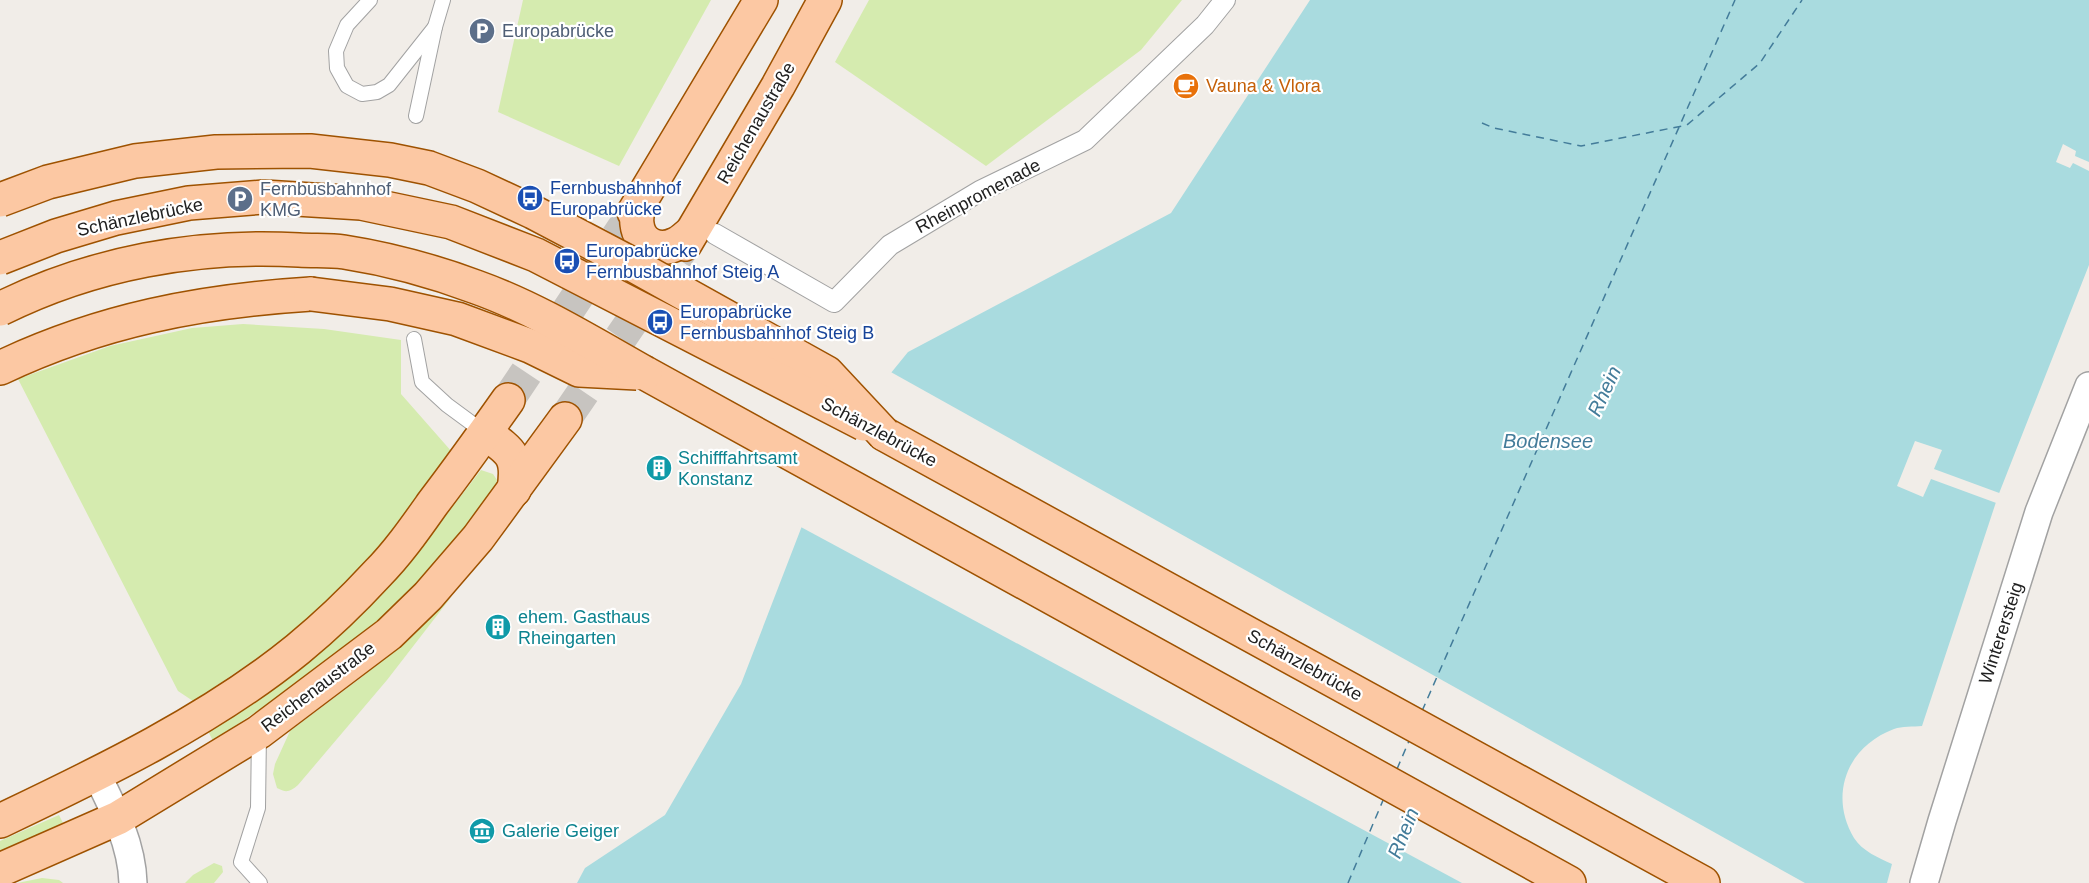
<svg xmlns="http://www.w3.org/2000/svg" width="2089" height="883" font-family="Arial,sans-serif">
<rect width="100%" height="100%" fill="#f1ede8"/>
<g fill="#d5ebaf">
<path d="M 523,0 L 711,0 L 619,166 L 498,112 Z"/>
<path d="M 869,0 L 1182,0 L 1141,50 L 986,166 L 835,62 Z"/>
<path d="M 243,324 L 324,329 L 401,340 L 401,394 L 452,452 C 412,503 373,561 325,604 C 284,641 239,671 193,701 L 178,691 L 18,379 L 110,346 L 192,328 Z"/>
<path d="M 481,470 L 493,474 L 497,480 L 496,485 C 474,515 452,548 426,575 C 364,641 288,690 213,741 L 208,731 C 270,692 330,650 381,595 C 417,556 448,512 481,470 Z"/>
<path d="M 452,596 L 387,680 L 298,785 C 290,792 286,793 277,788 L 273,774 L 275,764 L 290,731 L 362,677 L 408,639 Z"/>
<path d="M 59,815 L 63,823 L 0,852 L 0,841 Z"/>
<path d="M 214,863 L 222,866 L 223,872 L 214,883 L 185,883 L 193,875 Z"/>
<path d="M 42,878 L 59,880 L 63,883 L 17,883 Z"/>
</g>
<path fill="#a9dbdf" d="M 1310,0 L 2089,0 L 2089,265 L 1998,496 L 1922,726 C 1913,727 1902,726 1894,729 C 1848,746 1828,794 1854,838 C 1862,851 1879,858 1892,864 L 1887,883 L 577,883 L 585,868 L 665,815 L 741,684 L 834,443 L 908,352 L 1171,213 Z"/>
<g fill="#f1ede8">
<path d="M 2063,144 L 2076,151 L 2075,156 L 2089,162 L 2089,171 L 2073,163 L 2070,168 L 2056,162 Z"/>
<path d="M 889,371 L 1805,883 L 1462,883 L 799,526 L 832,442 Z"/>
<path d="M 1915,441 L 1942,450 L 1934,469 L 2002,494 L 1999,504 L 1931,479 L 1923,497 L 1897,486 Z"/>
</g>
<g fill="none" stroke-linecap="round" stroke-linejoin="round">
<g stroke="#437c9a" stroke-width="1.5" stroke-dasharray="8 6" stroke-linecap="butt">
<path d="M 1482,123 L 1494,128 L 1581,146 L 1687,125 L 1760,63 L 1802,0"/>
<path d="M 1422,711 L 1735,0"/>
<path d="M 1397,769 L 1409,741"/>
<path d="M 1348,883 L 1384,798"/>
</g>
<g stroke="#c7c4c0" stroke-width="33" stroke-dasharray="33 16" stroke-linecap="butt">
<path d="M 508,400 L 634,212"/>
<path d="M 565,419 L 685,244"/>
</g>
<defs>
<g id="service">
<path d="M 370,0 L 347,25 L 336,51 L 337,68 L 347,86 L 362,94 L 377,92 L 389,85 L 435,27"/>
<path d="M 416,116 L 435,27 L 443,0"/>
<path d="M 414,339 L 422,382 L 447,405 L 485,433"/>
<path d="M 259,733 L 258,808 L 241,862 L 260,883"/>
</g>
<path id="pedestrian" d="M 715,234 L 834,302 L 890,245 L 980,191 L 1085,140 L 1205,25 L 1225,0"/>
<g id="minor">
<path d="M 97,775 C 114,809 132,845 133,883"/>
<path d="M 1924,883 L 1942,821 L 2039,512 L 2089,386"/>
</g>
<g id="primary">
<path d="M 639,205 C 638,210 636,218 637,224 C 639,244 659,253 676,244 C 681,242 686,237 691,233"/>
<path d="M 634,212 L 761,0"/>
<path d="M 685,244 L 778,86 L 825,0"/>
<path d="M 0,368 C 101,320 200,301 311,294"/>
<path d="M 645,373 L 1569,883"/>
<path d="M 485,433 C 512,452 519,456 514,490"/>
<path d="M 884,434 L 1703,883"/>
<path d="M 0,821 C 101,773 211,720 298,649 C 326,626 353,600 377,574 C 398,553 416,527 433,503 C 459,469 484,434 508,400"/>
<path d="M 0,870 L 118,818 L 259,732 L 389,634 L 428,596 L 478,538 L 565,419"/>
</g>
</defs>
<use href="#service" stroke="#a2a2a2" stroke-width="16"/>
<use href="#pedestrian" stroke="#a2a2a2" stroke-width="22"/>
<use href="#minor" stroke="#a2a2a2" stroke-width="30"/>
<use href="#primary" stroke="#9e5200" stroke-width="36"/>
<use href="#service" stroke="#fff" stroke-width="14"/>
<use href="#pedestrian" stroke="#fff" stroke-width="20"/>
<use href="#minor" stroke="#fff" stroke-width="27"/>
<use href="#primary" stroke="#fcc8a3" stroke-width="33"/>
<defs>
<g id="primary-bridge">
<path d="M 0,200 L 48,182 L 135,161 L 216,152 L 310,151 L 390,160 L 429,168 L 477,186 L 533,212 L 628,262 L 827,373 L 884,434"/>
<path d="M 0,258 L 56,236 L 116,218 L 189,203 L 264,197 L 361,203 L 451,222 L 536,255 L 864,424"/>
<path d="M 311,294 L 390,304 L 457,319 L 530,346 L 579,370 L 637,373"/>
<path d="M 0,309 C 92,263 197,244 299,250 C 314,251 329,250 344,252 C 389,259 433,271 476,287 C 535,308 590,342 645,373"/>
</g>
</defs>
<use href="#primary-bridge" stroke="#9e5200" stroke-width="36" stroke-linecap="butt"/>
<use href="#primary-bridge" stroke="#fcc8a3" stroke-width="33"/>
</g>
<defs>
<symbol id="parking-disc" viewBox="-11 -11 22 22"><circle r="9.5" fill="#5c6f8a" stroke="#fff"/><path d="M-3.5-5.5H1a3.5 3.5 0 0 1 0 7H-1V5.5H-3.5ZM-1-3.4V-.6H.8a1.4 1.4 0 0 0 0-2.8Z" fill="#fff"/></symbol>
<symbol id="cafe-disc" viewBox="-11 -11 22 22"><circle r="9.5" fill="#e8710a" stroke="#fff"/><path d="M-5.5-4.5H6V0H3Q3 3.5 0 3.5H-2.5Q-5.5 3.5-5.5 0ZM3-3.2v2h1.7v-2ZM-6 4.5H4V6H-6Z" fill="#fff"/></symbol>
<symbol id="bus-disc" viewBox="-11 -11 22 22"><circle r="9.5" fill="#1a4fb4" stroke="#fff"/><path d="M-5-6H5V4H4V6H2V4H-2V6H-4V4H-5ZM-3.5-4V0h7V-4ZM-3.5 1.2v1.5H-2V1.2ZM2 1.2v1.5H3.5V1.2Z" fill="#fff"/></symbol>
<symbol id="building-disc" viewBox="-11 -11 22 22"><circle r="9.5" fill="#0f9aa8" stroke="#fff"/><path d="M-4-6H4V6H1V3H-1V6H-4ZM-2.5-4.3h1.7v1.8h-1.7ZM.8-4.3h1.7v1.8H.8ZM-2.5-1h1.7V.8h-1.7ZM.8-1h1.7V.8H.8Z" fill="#fff"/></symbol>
<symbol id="museum-disc" viewBox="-11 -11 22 22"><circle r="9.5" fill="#0f9aa8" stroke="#fff"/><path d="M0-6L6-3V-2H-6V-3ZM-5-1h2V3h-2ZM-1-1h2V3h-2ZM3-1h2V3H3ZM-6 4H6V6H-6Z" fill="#fff"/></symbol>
</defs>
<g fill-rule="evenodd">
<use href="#parking-disc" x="467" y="16" width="30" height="30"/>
<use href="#cafe-disc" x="1171" y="71" width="30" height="30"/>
<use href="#bus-disc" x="515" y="183" width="30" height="30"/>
<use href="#parking-disc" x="225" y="184" width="30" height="30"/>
<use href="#bus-disc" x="552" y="246" width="30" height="30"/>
<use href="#bus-disc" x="645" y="307" width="30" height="30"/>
<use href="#building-disc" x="644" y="453" width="30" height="30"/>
<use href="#building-disc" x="483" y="612" width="30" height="30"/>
<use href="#museum-disc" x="467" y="816" width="30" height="30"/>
</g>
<g text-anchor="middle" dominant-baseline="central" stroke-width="4.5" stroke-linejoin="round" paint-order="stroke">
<g font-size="18" fill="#4e5e75" stroke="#fff" text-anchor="start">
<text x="502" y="31">Europabrücke</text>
<text x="260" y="189">Fernbusbahnhof<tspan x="260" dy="21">KMG</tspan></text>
</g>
<g font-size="18" fill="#c56008" stroke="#fff" text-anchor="start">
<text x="1206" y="86">Vauna &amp; Vlora</text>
</g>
<g font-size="18" fill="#212121" stroke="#fff">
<text transform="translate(756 123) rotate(-60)">Reichenaustraße</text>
<text transform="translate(978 196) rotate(-28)">Rheinpromenade</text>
<text transform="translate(140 217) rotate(-12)">Schänzlebrücke</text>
<text transform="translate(879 432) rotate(28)">Schänzlebrücke</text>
<text transform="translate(2001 633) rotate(-72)">Winterersteig</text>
<text transform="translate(1305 665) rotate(29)">Schänzlebrücke</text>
<text transform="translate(318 687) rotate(-37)">Reichenaustraße</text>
</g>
<g font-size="18" fill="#164399" stroke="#fff" text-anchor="start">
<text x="550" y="188">Fernbusbahnhof<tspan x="550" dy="21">Europabrücke</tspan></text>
<text x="586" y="251">Europabrücke<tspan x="586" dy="21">Fernbusbahnhof Steig A</tspan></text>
<text x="680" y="312">Europabrücke<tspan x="680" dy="21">Fernbusbahnhof Steig B</tspan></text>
</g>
<g font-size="18" fill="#0d838f" stroke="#fff" text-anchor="start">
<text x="678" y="458">Schifffahrtsamt<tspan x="678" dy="21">Konstanz</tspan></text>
<text x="518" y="617">ehem. Gasthaus<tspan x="518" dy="21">Rheingarten</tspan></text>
<text x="502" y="831">Galerie Geiger</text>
</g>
<g font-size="20" font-style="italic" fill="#437c9a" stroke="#fff">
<text transform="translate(1604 391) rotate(-65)">Rhein</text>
<text x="1548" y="441">Bodensee</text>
<text transform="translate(1403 833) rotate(-68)">Rhein</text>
</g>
</g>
</svg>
